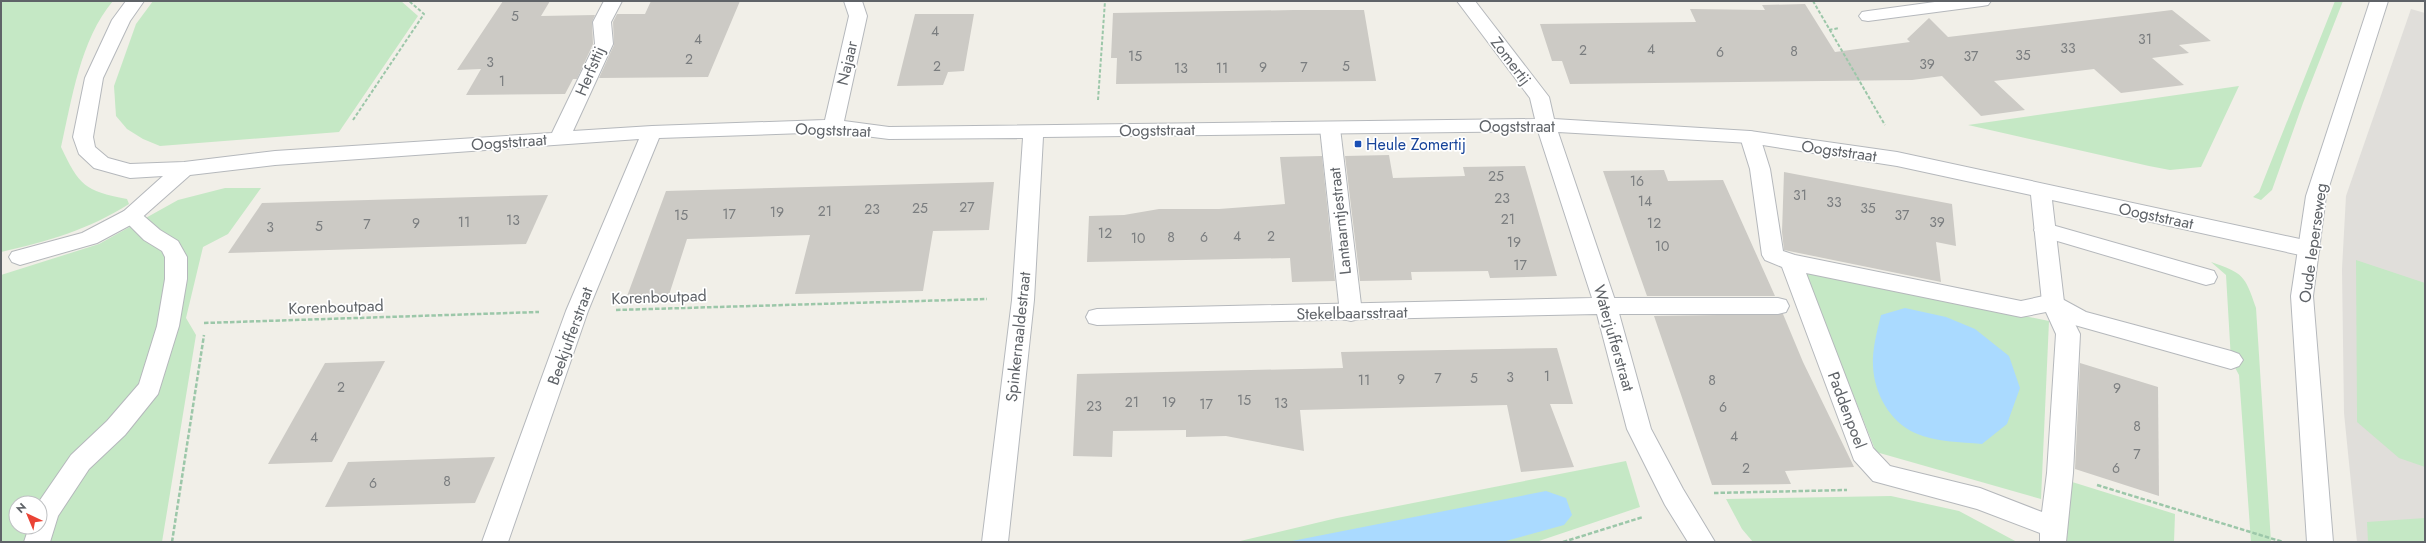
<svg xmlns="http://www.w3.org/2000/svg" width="2426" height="543" font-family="Jost,sans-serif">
<rect width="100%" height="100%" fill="#f1efe8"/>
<path fill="#e0deda" d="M 2411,9 L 2425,13 L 2425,542 L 2357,542 L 2344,413 L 2342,269 L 2346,196 Z"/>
<g fill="#c5e8c5" fill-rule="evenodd">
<path d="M 1,1 L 113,1 C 80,40 72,99 61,147 C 79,185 84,191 127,199 L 129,204 C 90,229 46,242 1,252 Z"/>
<path d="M 153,1 L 401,1 L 418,16 L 339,132 L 160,146 L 143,139 L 127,129 L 116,116 L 114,86 L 136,24 Z"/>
<path d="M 2335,1 L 2343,1 L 2303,103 L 2272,190 L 2261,200 L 2253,197 L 2259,192 Z"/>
<path d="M 2239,86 L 2201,167 L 2170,170 L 2149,166 L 1968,125 Z"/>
<path d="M 225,188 L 261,188 L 228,234 L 203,247 L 186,318 L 196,335 L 162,542 L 1,542 L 1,275 L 99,244 L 178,200 ZM 16,503 L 40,503 L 40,527 L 16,527 Z"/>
<path d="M 2356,260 L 2425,283 L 2425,467 L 2399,458 L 2357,422 Z"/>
<path d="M 2211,262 C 2243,273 2245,275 2256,308 L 2271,542 L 2251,542 L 2239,375 L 2231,360 L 2226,275 Z"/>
<path d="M 1804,271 L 2049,321 L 2041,499 L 1876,452 Z"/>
<path d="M 1626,461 L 1640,507 L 1536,542 L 1236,542 L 1337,518 Z"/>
<path d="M 2069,481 L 2175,514 L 2174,542 L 2067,542 Z"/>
<path d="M 1891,496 L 1959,511 L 2017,542 L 1753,542 L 1742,529 L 1726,499 Z"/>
<path d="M 2425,518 L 2425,542 L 2368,542 L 2367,522 Z"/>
</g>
<g fill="#aadaff">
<path d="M 1905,308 L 1946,317 L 1975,329 L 2009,356 L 2020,388 L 2007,424 L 1982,444 C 1961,442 1935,442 1915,433 C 1890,422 1874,393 1873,366 C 1872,350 1877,331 1881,315 Z"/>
<path d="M 1546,491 L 1566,498 L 1572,515 L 1564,525 L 1502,542 L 1287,542 Z"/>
</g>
<g fill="#cccac5">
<path d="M 503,1 L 550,1 L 541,16 L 595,15 L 592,22 L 593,44 L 577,79 L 573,79 L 565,94 L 466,95 L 481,69 L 457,70 Z"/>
<path d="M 651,1 L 740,1 L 708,77 L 599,78 L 614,45 L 613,22 L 617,14 L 645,14 Z"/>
<path d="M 1805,4 L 1835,52 L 1910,42 L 1907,39 L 1929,18 L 1948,37 L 2172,10 L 2211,41 L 2179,45 L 2189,53 L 2152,58 L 2184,85 L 2121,93 L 2094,69 L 1994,81 L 2025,110 L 1981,116 L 1942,76 L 1912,80 L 1570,84 L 1562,61 L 1552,61 L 1540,24 L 1696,22 L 1690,9 L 1765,10 L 1762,5 Z"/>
<path d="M 1294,10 L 1364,10 L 1376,81 L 1116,84 L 1117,58 L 1111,58 L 1113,13 Z"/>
<path d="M 915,14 L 974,14 L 964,71 L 948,72 L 943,85 L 897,86 Z"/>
<path d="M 1389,155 L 1393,178 L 1465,176 L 1463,167 L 1525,166 L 1557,276 L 1490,278 L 1488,271 L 1411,272 L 1412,280 L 1360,281 L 1345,156 Z"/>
<path d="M 1322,156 L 1335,281 L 1292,282 L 1290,258 L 1087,262 L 1089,216 L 1124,215 L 1159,209 L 1219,209 L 1285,204 L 1280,157 Z"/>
<path d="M 1664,170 L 1668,181 L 1723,180 L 1775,296 L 1647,296 L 1603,171 Z"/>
<path d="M 1784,172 L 1952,204 L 1956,246 L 1936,242 L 1941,282 L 1784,250 L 1782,232 Z"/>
<path d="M 994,182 L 989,230 L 933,231 L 923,291 L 795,294 L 810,235 L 687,239 L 668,298 L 626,299 L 666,191 Z"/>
<path d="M 548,195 L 526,244 L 228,253 L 262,203 Z"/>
<path d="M 1783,314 L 1803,362 L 1854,467 L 1785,471 L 1791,484 L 1712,485 L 1654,316 Z"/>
<path d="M 1557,348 L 1573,404 L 1550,404 L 1574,467 L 1521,472 L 1507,405 L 1300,410 L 1304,451 L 1226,436 L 1186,437 L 1186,430 L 1113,431 L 1112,457 L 1073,456 L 1077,374 L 1343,368 L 1341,352 Z"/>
<path d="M 385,361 L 332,462 L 268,464 L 325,363 Z"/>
<path d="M 2080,363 L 2158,387 L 2159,496 L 2075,469 Z"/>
<path d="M 495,457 L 475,503 L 325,507 L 348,462 Z"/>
</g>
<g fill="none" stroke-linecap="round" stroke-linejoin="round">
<defs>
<g id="service">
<path d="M 1330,122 L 1337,124 L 1340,128 L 1362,313 L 1359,319 L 1351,321 L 1343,319 L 1340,313 L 1320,128 L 1323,124 Z"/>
<path d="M 131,209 L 138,211 L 160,230 L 178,241 L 187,257 L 187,279 L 179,326 L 158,394 L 125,435 L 89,469 L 58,516 L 50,542 L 24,542 L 29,527 L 40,527 L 38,503 L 71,455 L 107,421 L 139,384 L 157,326 L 165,279 L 165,257 L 162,251 L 144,240 L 120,216 L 124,211 Z"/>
<path d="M 2045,223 L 2214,271 L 2217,277 L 2214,283 L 2206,285 L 2037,235 L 2034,230 L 2037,225 Z"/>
<path d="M 2053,294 L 2086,312 L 2231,351 L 2239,354 L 2243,360 L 2239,366 L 2231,369 L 2071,324 L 2045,308 L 2042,302 L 2045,296 Z"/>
<path d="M 1606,298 L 1778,298 L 1786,300 L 1789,306 L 1786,312 L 1778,314 L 1606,314 L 1598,312 L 1595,306 L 1598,300 Z"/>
</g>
<path id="pedestrian" d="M 1750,131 L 1757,133 L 1760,137 L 1770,169 L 1783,251 L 1795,255 L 2021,301 L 2053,294 L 2061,296 L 2080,334 L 2073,473 L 2066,542 L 2040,542 L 2040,533 L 1977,509 L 1873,481 L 1854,460 L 1782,267 L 1765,260 L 1762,255 L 1750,169 L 1740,137 L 1743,133 ZM 1806,273 L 2021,317 L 2046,312 L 2056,334 L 2047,473 L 2042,512 L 1980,488 L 1890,466 L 1873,448 Z"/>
<g id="minor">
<path d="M 126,1 L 144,1 L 130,21 L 103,78 L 93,137 L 95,147 L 108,158 L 130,164 L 184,162 L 275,151 L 552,133 L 595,44 L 593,22 L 604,1 L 622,1 L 611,22 L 613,44 L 573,131 L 652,126 L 825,120 L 849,16 L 844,1 L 862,1 L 867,16 L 844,121 L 889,127 L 1535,119 L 1530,98 L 1457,1 L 1475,1 L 1549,97 L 1554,119 L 1750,131 L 1897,152 L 2309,241 L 2317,244 L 2320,249 L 2317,254 L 2309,257 L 2052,200 L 2064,302 L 2061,308 L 2053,310 L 2045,308 L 2042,302 L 2031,195 L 1897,166 L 1750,143 L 1558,132 L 1617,306 L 1651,429 L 1683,489 L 1715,542 L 1688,542 L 1665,505 L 1627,429 L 1597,314 L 1097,325 L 1089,323 L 1086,317 L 1089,311 L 1097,309 L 1592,298 L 1538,131 L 1043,137 L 1034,300 L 1008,542 L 982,542 L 1012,300 L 1023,138 L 889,139 L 833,132 L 659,138 L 588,311 L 508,542 L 482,542 L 566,311 L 639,139 L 275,165 L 190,175 L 138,221 L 97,243 L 20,265 L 12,262 L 9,257 L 12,252 L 82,233 L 124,211 L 163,176 L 130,178 L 94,168 L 79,154 L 73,137 L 85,78 L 112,20 Z"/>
<path d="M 1942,1 L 1991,1 L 1988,5 L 1982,6 L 1868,21 L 1862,20 L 1859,16 L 1862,12 L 1868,11 Z"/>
</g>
<path id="tertiary" d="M 2370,1 L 2388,1 L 2326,196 L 2313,296 L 2333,542 L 2307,542 L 2291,296 L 2306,196 Z"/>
</defs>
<use href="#service" stroke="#b5b8bc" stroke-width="2"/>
<use href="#pedestrian" stroke="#b5b8bc" stroke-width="2"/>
<use href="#minor" stroke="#b5b8bc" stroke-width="2"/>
<use href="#tertiary" stroke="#b5b8bc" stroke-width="2"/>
<g stroke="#9cc7a9" stroke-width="2" stroke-dasharray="3.5 2" stroke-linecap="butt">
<path d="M 1813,1 L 1885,125"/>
<path d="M 1829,30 L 1839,28"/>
<path d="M 1098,100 L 1105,1"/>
<path d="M 353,120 L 424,14 L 409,1"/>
</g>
<g stroke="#9cc7a9" stroke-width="2.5" stroke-dasharray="4.5 2" stroke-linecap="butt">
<path d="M 616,310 L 987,299"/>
<path d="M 204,323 L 539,312"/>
<path d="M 2097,485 L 2283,542"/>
<path d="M 1714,493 L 1847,490"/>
<path d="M 172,542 L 204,335"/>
<path d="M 1563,542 L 1643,517"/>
</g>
<use href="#service" fill="#fff" fill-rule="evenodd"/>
<use href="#pedestrian" fill="#fff" fill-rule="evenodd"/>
<use href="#minor" fill="#fff" fill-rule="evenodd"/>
<use href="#tertiary" fill="#fff" fill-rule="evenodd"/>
</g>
<rect fill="#1a4fb4" stroke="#fff" stroke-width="1.5" x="1354" y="140" width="8" height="8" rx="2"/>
<g text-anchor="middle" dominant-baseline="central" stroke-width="3.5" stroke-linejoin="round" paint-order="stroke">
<g font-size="14" fill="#7a7d7f">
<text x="515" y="16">5</text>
<text x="935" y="31">4</text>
<text x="698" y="39">4</text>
<text x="2145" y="39">31</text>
<text x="2068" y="48">33</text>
<text x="1651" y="49">4</text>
<text x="1583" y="50">2</text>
<text x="1794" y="51">8</text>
<text x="1720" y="52">6</text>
<text x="2023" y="55">35</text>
<text x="1135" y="56">15</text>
<text x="1971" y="56">37</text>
<text x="689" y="59">2</text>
<text x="490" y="62">3</text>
<text x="1927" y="64">39</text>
<text x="937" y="66">2</text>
<text x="1346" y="66">5</text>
<text x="1263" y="67">9</text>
<text x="1304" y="67">7</text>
<text x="1181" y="68">13</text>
<text x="1222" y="68">11</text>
<text x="502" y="81">1</text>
<text x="1496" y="176">25</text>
<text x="1637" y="181">16</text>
<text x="1800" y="195">31</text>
<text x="1502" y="198">23</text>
<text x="1645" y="201">14</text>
<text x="1834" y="202">33</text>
<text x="967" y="207">27</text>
<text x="920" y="208">25</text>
<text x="1868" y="208">35</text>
<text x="872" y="209">23</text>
<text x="825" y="211">21</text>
<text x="777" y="212">19</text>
<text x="729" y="214">17</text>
<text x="681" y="215">15</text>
<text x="1902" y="215">37</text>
<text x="1508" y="219">21</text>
<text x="513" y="220">13</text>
<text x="464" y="222">11</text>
<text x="1937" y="222">39</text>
<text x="416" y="223">9</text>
<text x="1654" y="223">12</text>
<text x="367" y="224">7</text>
<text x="319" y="226">5</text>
<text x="270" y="227">3</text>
<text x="1105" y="233">12</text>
<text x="1237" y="236">4</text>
<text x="1271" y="236">2</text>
<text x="1171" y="237">8</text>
<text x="1204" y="237">6</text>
<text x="1138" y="238">10</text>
<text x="1514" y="242">19</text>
<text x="1662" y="246">10</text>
<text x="1520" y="265">17</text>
<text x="1547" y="376">1</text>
<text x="1510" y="377">3</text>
<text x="1438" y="378">7</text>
<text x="1474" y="378">5</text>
<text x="1401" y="379">9</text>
<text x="1364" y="380">11</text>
<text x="1712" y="380">8</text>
<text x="341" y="387">2</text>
<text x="2117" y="388">9</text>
<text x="1244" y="400">15</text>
<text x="1132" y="402">21</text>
<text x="1169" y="402">19</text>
<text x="1281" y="403">13</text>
<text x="1206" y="404">17</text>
<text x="1094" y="406">23</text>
<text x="1723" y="407">6</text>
<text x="2137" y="426">8</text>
<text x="1734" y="436">4</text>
<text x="314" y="437">4</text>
<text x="2137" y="454">7</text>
<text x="1746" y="468">2</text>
<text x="2116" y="468">6</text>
<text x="447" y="481">8</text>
<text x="373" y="483">6</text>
</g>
<g font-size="16" fill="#5f6368" stroke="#fff">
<text transform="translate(1511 61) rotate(53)">Zomertij</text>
<text transform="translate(847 63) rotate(-77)">Najaar</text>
<text transform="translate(590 71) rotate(-67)">Herfsttij</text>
<text x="1517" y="126">Oogststraat</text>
<text transform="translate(833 130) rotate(2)">Oogststraat</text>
<text transform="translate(1157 130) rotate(-1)">Oogststraat</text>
<text transform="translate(509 142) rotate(-4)">Oogststraat</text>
<text transform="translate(1839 151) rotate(8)">Oogststraat</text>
<text transform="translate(2156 216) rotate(12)">Oogststraat</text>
<text transform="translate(1340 221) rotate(-96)">Lantaarntjestraat</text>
<text transform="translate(2313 243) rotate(-82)">Oude Ieperseweg</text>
<text transform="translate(659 297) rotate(-2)">Korenboutpad</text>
<text transform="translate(336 307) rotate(-2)">Korenboutpad</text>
<text transform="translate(1352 313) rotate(-1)">Stekelbaarsstraat</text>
<text transform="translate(570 336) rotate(-70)">Beekjufferstraat</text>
<text transform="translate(1018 337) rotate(-84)">Spinkernaaldestraat</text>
<text transform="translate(1614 338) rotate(74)">Waterjufferstraat</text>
<text transform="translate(1847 410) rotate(69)">Paddenpoel</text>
</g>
<g font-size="16" fill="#164399" stroke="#fff" text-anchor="start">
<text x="1366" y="144">Heule Zomertij</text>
</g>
</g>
<rect width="2426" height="543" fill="none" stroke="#5f6368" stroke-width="4"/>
<g transform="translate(28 515) rotate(316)"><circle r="19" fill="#ffffff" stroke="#bfc1c3"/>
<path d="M0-3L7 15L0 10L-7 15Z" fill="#ea4335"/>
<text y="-6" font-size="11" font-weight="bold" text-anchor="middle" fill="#5f6368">N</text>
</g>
</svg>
